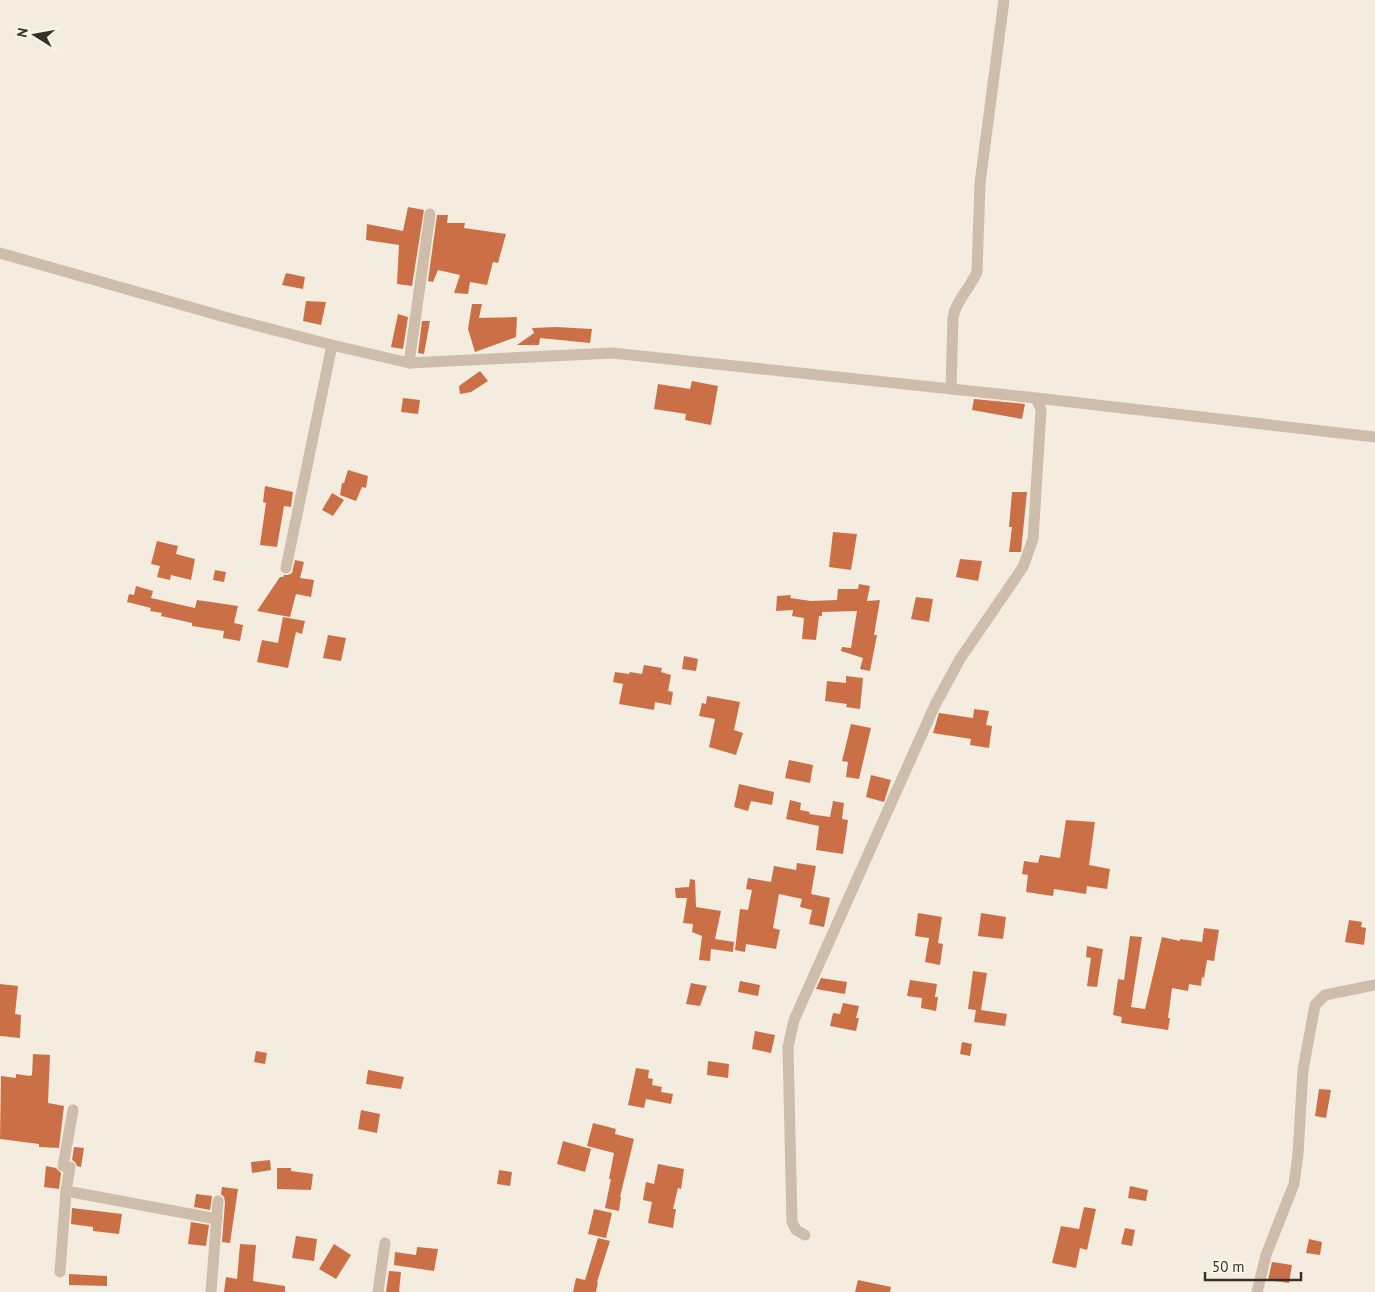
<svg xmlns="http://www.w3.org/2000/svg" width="1375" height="1292" font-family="'PT Sans',sans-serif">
<rect width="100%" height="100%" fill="#f4ecdf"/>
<g fill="#cb7046">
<path d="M 408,207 L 424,210 L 412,286 L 397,284 L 399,245 L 366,240 L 367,224 L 403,231 Z"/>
<path d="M 437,215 L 448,215 L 447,223 L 465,223 L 464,228 L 506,234 L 498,263 L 493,262 L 487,285 L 470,282 L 468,294 L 454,293 L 460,275 L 438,270 L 433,282 L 428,281 Z"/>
<path d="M 286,273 L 305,277 L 303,289 L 282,285 Z"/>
<path d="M 306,301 L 326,302 L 321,325 L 303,321 Z"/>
<path d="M 472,304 L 482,304 L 479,318 L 517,317 L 516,337 L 475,352 L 468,329 Z"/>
<path d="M 398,314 L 408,317 L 403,349 L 391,347 Z"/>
<path d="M 422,321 L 430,321 L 424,354 L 418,353 Z"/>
<path d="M 556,327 L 592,329 L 590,343 L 540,338 L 539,345 L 517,345 L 534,333 L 532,328 Z"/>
<path d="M 480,371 L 488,381 L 471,392 L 460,394 L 459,386 Z"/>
<path d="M 692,381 L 718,386 L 711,425 L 685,420 L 686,414 L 654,409 L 658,384 L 690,389 Z"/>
<path d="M 403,398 L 420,400 L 418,414 L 401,412 Z"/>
<path d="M 974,399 L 1025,404 L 1022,419 L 972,410 Z"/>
<path d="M 348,470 L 368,476 L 366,488 L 362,487 L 356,501 L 340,495 L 342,483 L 344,483 Z"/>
<path d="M 265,486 L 293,492 L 291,507 L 284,506 L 277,547 L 260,545 L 266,503 L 263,502 Z"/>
<path d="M 1012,492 L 1027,492 L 1021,552 L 1009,552 L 1012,527 L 1009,527 Z"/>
<path d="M 332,493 L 344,500 L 333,516 L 322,510 Z"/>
<path d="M 833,532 L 857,534 L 851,570 L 829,567 Z"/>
<path d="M 157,541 L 178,546 L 176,554 L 195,559 L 191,580 L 171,575 L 170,580 L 157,577 L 160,566 L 151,564 Z"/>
<path d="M 960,559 L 982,561 L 978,581 L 956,577 Z"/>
<path d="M 295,560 L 304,562 L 300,578 L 314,580 L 311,597 L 296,594 L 290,617 L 257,611 L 280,577 L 283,577 L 284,575 L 288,575 L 292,573 Z"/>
<path d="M 215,570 L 226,572 L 224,582 L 213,580 Z"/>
<path d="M 859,584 L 870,586 L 867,601 L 880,600 L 874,635 L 877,635 L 870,671 L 860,669 L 863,658 L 841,651 L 842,647 L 851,648 L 857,611 L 822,612 L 822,616 L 819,616 L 816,640 L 802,639 L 804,618 L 792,616 L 793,610 L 776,611 L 777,596 L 791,595 L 790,598 L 811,601 L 837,600 L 838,589 L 858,589 Z"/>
<path d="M 136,586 L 153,591 L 151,598 L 195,608 L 197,600 L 238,606 L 234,623 L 243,625 L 240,641 L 223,638 L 224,631 L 192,626 L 192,623 L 161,616 L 162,613 L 150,611 L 151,608 L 127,602 L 129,594 L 134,595 Z"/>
<path d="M 916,597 L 933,599 L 929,622 L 911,619 Z"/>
<path d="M 283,617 L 305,621 L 302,634 L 296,632 L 288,668 L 257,662 L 262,640 L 278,643 Z"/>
<path d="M 328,635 L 346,638 L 341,661 L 323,658 Z"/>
<path d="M 684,656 L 698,659 L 696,671 L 682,669 Z"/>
<path d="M 644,665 L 662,668 L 661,672 L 671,675 L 668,691 L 673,692 L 671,705 L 655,702 L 654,710 L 619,704 L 623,684 L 613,682 L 615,672 L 629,674 L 630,672 L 642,674 Z"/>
<path d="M 846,676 L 863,678 L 860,709 L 846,707 L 847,704 L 825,701 L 827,681 L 846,683 Z"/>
<path d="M 707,696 L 740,702 L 734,730 L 743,733 L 736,755 L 709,747 L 715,719 L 699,716 L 702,703 L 706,704 Z"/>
<path d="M 974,709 L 989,711 L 986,725 L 992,726 L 989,748 L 970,745 L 971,739 L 933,733 L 939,713 L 973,718 Z"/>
<path d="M 851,724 L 871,728 L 859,779 L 846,777 L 848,762 L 842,761 Z"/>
<path d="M 789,760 L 813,765 L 810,783 L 785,778 Z"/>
<path d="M 871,775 L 891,780 L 884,802 L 866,797 Z"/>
<path d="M 739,784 L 774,792 L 772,805 L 751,801 L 748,811 L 734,807 Z"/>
<path d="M 790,800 L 801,803 L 800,810 L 810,812 L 809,814 L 830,817 L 833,801 L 844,803 L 842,819 L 848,820 L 843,854 L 816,850 L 819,826 L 786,819 Z"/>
<path d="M 1066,820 L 1095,822 L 1089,865 L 1110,869 L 1107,889 L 1087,886 L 1086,894 L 1054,889 L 1053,896 L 1026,892 L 1028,875 L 1022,874 L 1024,861 L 1038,863 L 1040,855 L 1060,858 Z"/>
<path d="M 797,863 L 816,866 L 811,894 L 830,898 L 824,927 L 809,924 L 812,910 L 800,907 L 802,899 L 779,894 L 773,928 L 780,930 L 776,949 L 746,944 L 745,952 L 735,950 L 740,909 L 748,910 L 752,890 L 746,889 L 748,878 L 771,882 L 774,866 L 796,870 Z"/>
<path d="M 690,879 L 695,880 L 696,907 L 721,911 L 715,939 L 734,942 L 733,952 L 711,949 L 710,961 L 699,960 L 702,936 L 692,932 L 693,924 L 683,923 L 687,898 L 676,898 L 675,888 L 689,887 Z"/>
<path d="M 918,913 L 942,917 L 938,943 L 943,944 L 940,965 L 925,962 L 929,938 L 915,936 Z"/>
<path d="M 981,913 L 1006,917 L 1003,939 L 978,936 Z"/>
<path d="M 1349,920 L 1362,922 L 1361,927 L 1366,928 L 1364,945 L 1345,942 Z"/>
<path d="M 1204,928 L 1219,930 L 1214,961 L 1207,960 L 1204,978 L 1202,977 L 1201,986 L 1189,984 L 1188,991 L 1172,988 L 1168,1018 L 1170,1018 L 1168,1030 L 1121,1023 L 1122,1017 L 1113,1015 L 1118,979 L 1124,980 L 1130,936 L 1142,937 L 1131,1007 L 1145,1009 L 1162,937 L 1180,941 L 1180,939 L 1202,942 Z"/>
<path d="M 1087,946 L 1103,949 L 1097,987 L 1087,986 L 1091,958 L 1086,957 Z"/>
<path d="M 973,971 L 987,973 L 981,1010 L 1007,1014 L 1005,1026 L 974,1022 L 976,1010 L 968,1009 Z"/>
<path d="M 821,978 L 847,982 L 845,994 L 816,989 Z"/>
<path d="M 910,980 L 937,984 L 935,997 L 938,997 L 936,1011 L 921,1008 L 922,998 L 907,996 Z"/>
<path d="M 740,981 L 760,985 L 758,996 L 738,992 Z"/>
<path d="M 691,983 L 707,986 L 700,1006 L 686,1004 Z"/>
<path d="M 0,984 L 18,986 L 15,1014 L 21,1015 L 20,1038 L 0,1036 Z"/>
<path d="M 843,1003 L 859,1006 L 856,1018 L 859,1018 L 856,1031 L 830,1026 L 833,1013 L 840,1014 Z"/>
<path d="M 755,1031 L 775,1035 L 771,1053 L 752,1049 Z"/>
<path d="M 962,1042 L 972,1044 L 970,1056 L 960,1054 Z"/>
<path d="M 256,1051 L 267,1053 L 265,1064 L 254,1062 Z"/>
<path d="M 33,1054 L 50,1055 L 48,1103 L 64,1106 L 59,1148 L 39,1147 L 39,1144 L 0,1139 L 1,1076 L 16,1078 L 16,1074 L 30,1076 L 32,1075 Z"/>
<path d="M 708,1061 L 729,1064 L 728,1078 L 707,1075 Z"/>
<path d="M 636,1068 L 649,1070 L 648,1078 L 653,1079 L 652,1085 L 662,1087 L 661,1092 L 673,1094 L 671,1104 L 646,1099 L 644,1108 L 628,1105 Z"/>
<path d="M 368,1070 L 404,1077 L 401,1089 L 366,1084 Z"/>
<path d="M 1319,1089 L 1331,1090 L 1326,1118 L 1315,1116 Z"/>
<path d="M 361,1110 L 380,1114 L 377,1133 L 358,1129 Z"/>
<path d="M 593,1123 L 616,1129 L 615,1134 L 634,1139 L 620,1197 L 621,1197 L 619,1211 L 605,1208 L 611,1179 L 609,1179 L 614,1153 L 587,1146 Z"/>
<path d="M 563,1141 L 591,1149 L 585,1172 L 557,1164 Z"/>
<path d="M 74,1147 L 84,1148 L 81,1167 L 77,1166 L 75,1162 L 72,1160 Z"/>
<path d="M 270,1160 L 271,1170 L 252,1173 L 251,1162 Z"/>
<path d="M 658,1164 L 684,1169 L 681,1189 L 678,1188 L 673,1209 L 676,1209 L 673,1228 L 648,1223 L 652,1202 L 643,1200 L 646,1182 L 654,1184 Z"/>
<path d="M 46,1166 L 56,1168 L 61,1173 L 59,1189 L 44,1187 Z"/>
<path d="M 277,1168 L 291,1168 L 291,1171 L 313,1174 L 311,1190 L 277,1189 Z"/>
<path d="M 499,1170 L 512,1172 L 510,1186 L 497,1184 Z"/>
<path d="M 1130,1186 L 1148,1190 L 1146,1201 L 1128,1198 Z"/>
<path d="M 222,1187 L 238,1189 L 230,1243 L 222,1242 L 225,1202 L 224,1197 L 221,1194 Z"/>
<path d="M 196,1194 L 212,1196 L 210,1210 L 194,1207 Z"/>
<path d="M 1084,1207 L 1096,1209 L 1087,1250 L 1080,1248 L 1076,1268 L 1052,1263 L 1061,1226 L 1079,1229 Z"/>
<path d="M 72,1208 L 122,1214 L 119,1234 L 93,1231 L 93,1227 L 71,1224 Z"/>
<path d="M 594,1209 L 612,1213 L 606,1238 L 588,1234 Z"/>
<path d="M 191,1222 L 209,1225 L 206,1246 L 188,1244 Z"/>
<path d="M 1125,1228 L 1135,1230 L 1132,1246 L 1121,1244 Z"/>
<path d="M 296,1236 L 317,1239 L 314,1261 L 292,1258 Z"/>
<path d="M 598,1238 L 610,1241 L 597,1282 L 598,1282 L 596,1292 L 573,1292 L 576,1278 L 585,1280 Z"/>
<path d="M 1309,1239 L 1322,1242 L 1320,1255 L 1306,1253 Z"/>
<path d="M 240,1244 L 256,1245 L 253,1281 L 285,1286 L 285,1292 L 224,1292 L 226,1277 L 237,1279 Z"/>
<path d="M 334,1244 L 351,1255 L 336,1279 L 319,1269 Z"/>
<path d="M 417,1247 L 438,1249 L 434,1271 L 394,1265 L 395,1252 L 416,1255 Z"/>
<path d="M 1272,1262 L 1292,1265 L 1289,1283 L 1268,1280 Z"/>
<path d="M 389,1271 L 401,1272 L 399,1292 L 386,1292 Z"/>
<path d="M 69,1274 L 107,1276 L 107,1286 L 69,1285 Z"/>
<path d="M 858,1280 L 891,1287 L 890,1292 L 855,1292 Z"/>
</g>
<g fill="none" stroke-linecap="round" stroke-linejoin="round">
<g stroke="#cdbdaa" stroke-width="11">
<path d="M 0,253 L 232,319 L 332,345 L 409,363 L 612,353 L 1036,398 L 1041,410 L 1033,539 L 1023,567 L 960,659 L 935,705 L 794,1020 L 788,1047 L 792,1222 L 796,1230 L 805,1235"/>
<path d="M 409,363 L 430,214"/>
<path d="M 951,389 L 953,317 C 956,301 970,288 977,272 L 980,183 L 1004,0"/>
<path d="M 1036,398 L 1375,437"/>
<path d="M 286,568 L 332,345"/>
<path d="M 66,1191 L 217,1219"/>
<path d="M 60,1272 L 66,1191 L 70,1167 L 63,1166 L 73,1110"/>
<path d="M 211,1292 L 218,1201"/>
<path d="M 378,1292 L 385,1243"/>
<path d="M 1257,1292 L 1266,1255 L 1294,1184 L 1298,1154 L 1303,1070 L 1315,1005 L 1325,995 L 1375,985"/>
</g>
</g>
<g transform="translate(35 35) rotate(281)" stroke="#fbf5ec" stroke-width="4" paint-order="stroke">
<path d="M0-4L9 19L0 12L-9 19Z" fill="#3a302a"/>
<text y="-8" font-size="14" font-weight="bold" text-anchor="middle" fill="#3a302a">N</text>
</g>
<path d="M1205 1272v8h96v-8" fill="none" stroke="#3a302a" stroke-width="2.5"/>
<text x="1212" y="1272" font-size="15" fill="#3a302a" stroke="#fbf5ec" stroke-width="4" paint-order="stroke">50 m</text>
</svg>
